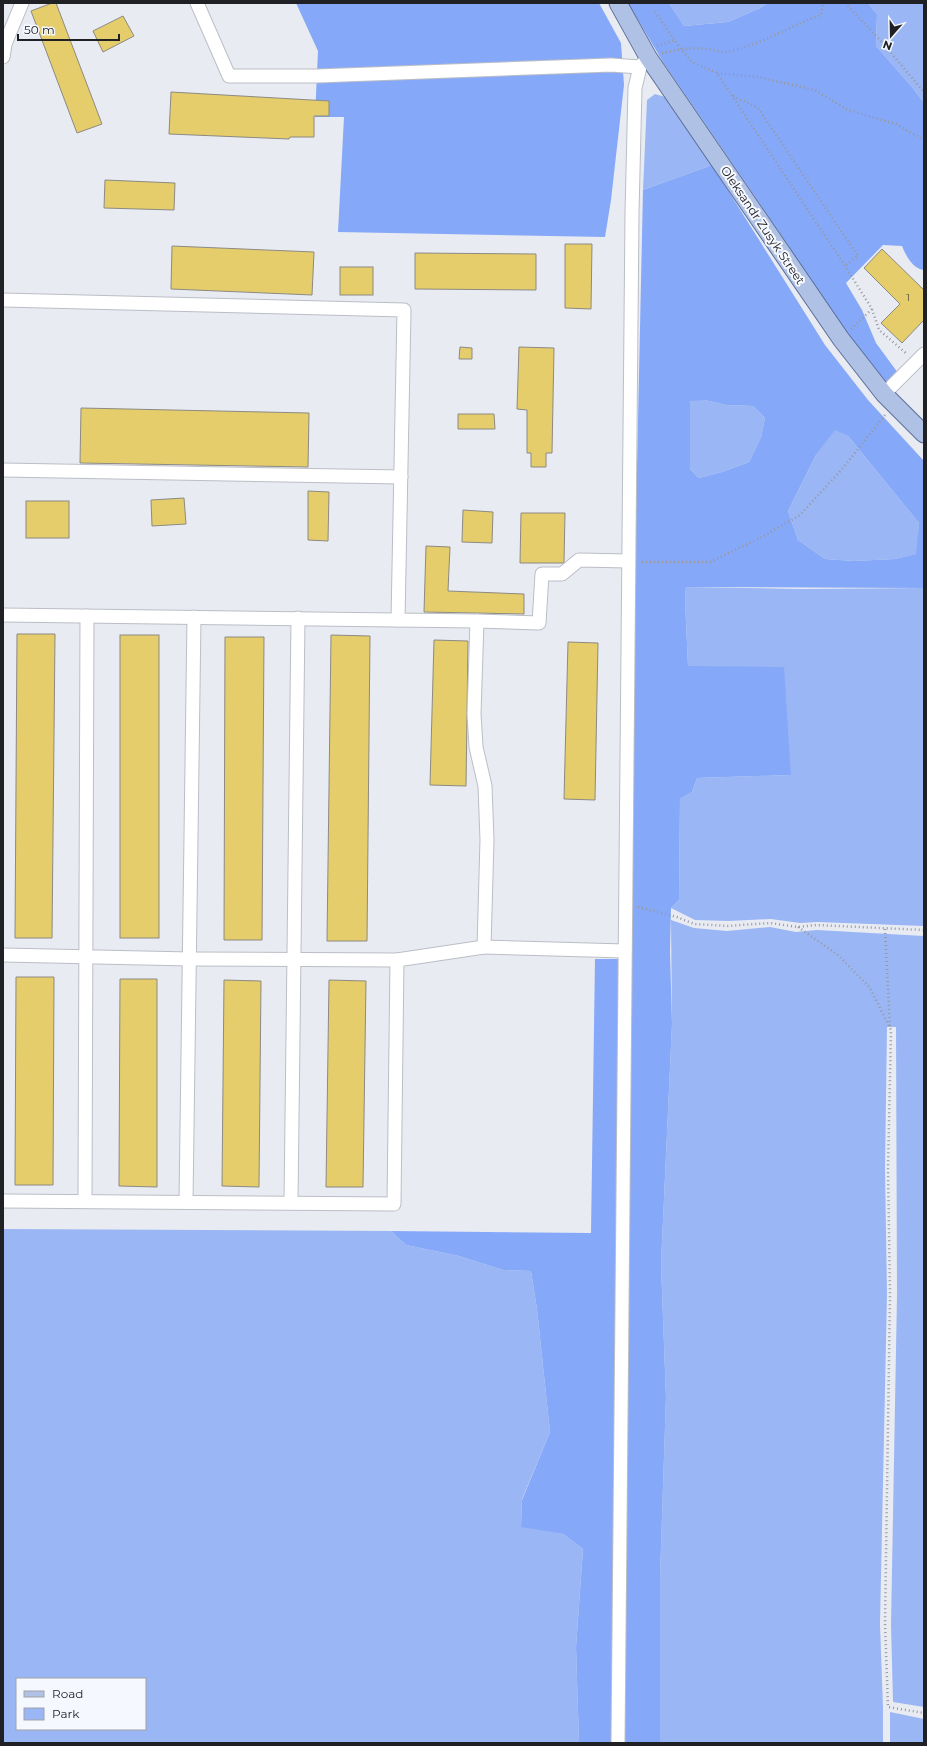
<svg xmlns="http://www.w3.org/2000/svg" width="927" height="1746" font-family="Montserrat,sans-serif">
<rect width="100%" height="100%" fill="#e8ebf2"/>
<g fill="#9bb6f4" fill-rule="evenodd">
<path d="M 669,3 L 768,3 L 760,8 L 728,22 L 684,26 Z"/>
<path d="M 868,3 L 924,3 L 924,103 L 912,87 L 876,46 L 877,14 Z"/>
<path d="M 655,94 L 669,98 L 712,165 L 643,190 L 647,100 Z"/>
<path d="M 690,400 L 705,400 L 726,405 L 753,406 L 765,418 L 761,437 L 749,462 L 722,472 L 699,478 L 690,469 Z"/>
<path d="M 835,429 L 848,436 L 919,523 L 917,554 L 895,559 L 854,561 L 825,559 L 798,540 L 788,511 L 816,455 Z"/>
<path d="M 686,587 L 802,589 L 924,588 L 924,926 L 817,922 L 800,923 L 771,919 L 728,921 L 695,920 L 671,908 L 679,900 L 680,799 L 692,792 L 697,778 L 791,775 L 688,666 L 685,599 Z"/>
<path d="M 671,920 L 694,928 L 727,931 L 770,927 L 796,932 L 817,930 L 924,936 L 924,1707 L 893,1702 L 891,1625 L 897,1295 L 896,1027 L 887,1027 L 885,1169 L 887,1294 L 880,1624 L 883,1708 L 883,1743 L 660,1743 L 660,1577 L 666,1397 L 661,1264 L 672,1024 Z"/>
<path d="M 3,1229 L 391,1231 L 406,1245 L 459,1256 L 503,1270 L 531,1271 L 537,1309 L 550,1432 L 522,1499 L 521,1526 L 563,1534 L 583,1549 L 576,1647 L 579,1743 L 3,1743 ZM 17,1679 L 145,1679 L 145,1729 L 17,1729 Z"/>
<path d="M 890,1712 L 924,1719 L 924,1743 L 890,1743 Z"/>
</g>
<g fill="#86a8f8" fill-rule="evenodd">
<path d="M 296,3 L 599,3 L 621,43 L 624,85 L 611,200 L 605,237 L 338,232 L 344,117 L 315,117 L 318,51 Z"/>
<path d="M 628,3 L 669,3 L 684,26 L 728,22 L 760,8 L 768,3 L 868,3 L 877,14 L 876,46 L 912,87 L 924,103 L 924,270 C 913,269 906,256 902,246 L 883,245 L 846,283 L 862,310 L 876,343 L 898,373 L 884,386 L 837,322 L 788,245 L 663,62 Z"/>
<path d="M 712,165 L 825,345 L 868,400 L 924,461 L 924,588 L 686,587 L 685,599 L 688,666 L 784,667 L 791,775 L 697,778 L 692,792 L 680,799 L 679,900 L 671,908 L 670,951 L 672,1024 L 661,1264 L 666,1397 L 660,1577 L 660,1743 L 623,1743 L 633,650 L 643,190 ZM 705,400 L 726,405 L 753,406 L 765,418 L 761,437 L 749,462 L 722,472 L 699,478 L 690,469 L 690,401 ZM 835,430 L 848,436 L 919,523 L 916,554 L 895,559 L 854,561 L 825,559 L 798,540 L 788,511 L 816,455 Z"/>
<path d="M 595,959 L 620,959 L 611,1743 L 579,1743 L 576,1647 L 583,1549 L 563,1534 L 521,1527 L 522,1500 L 550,1432 L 537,1309 L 531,1271 L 503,1270 L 459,1256 L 406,1245 L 391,1231 L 591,1233 Z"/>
</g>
<g fill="#e4cd6a" stroke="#8c8a83">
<path d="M 52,3 L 56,3 L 102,124 L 77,133 L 31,11 Z"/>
<path d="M 123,16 L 134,36 L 103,52 L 93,31 Z"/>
<path d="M 171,92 L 329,101 L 329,116 L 314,116 L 314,137 L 290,137 L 289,139 L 169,134 Z"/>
<path d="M 105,180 L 175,183 L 174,210 L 104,208 Z"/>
<path d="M 565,244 L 592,244 L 591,309 L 565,308 Z"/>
<path d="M 172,246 L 314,252 L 312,295 L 171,289 Z"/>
<path d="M 882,249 L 924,290 L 924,320 L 902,343 L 881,323 L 900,304 L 864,268 Z"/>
<path d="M 415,253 L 536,254 L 536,290 L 415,289 Z"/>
<rect x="340" y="267" width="33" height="28"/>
<path d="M 460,347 L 472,348 L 472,359 L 459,359 Z"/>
<path d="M 519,347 L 554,348 L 552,453 L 546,453 L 546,467 L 531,467 L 531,453 L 527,453 L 527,410 L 517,409 Z"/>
<path d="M 81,408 L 309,413 L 308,467 L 80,463 Z"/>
<path d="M 458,414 L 494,414 L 495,429 L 458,429 Z"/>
<path d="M 308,491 L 329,492 L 328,541 L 308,540 Z"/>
<path d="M 184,498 L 186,524 L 152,526 L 151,500 Z"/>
<rect x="26" y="501" width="43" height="37"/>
<path d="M 463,510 L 493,512 L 492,543 L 462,542 Z"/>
<path d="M 521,513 L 565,513 L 564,562 L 563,563 L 520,563 Z"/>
<path d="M 426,546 L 450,547 L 448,591 L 524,594 L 524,614 L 424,612 Z"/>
<path d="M 17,634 L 55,634 L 52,938 L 15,938 Z"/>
<rect x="120" y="635" width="39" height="303"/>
<path d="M 331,635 L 370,636 L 367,941 L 327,941 Z"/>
<path d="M 225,637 L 264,637 L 262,940 L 224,940 Z"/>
<path d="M 434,640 L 468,641 L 466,786 L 430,785 Z"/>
<path d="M 568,642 L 598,643 L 595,800 L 564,799 Z"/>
<path d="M 16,977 L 54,977 L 53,1185 L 15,1185 Z"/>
<path d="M 120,979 L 157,979 L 157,1187 L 119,1186 Z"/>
<path d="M 224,980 L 261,981 L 259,1187 L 222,1186 Z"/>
<path d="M 329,980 L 366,981 L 363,1187 L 326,1187 Z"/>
</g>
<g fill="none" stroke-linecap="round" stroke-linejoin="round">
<defs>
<g id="minor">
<path d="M 197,3 L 229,76 L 317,76 L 611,65 L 640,67"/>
<path d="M 3,57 L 5,44 L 22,3"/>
<path d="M 3,300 L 404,310 L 398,620"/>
<path d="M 884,394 L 924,354"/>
<path d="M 3,470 L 401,477"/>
<path d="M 3,615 L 477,621 L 539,623 L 542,574 L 562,574 L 579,560 L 628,561"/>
<path d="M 484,947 L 625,951"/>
<path d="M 3,955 L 190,959 L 397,960 L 484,947 L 487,840 L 485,786 L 476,747 L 474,714 L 477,621"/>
<path d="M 3,1201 L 394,1204 L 397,960"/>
<path d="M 85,1201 L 87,616"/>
<path d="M 186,1202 L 194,617"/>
<path d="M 291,1203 L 298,618"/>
<path d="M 618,1743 L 632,213 L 635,88 L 640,67 L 648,57"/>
</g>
<path id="major" d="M 618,3 L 648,57 L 841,339 L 884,394 L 924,434"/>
</defs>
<use href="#minor" stroke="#bbbec5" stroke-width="15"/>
<use href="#major" stroke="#5c6e98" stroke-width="19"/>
<g stroke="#96989d" stroke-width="2.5" stroke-dasharray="1 3" stroke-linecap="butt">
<path d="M 845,3 L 880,40 L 924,92"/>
<path d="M 655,12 L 681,49 L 692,62 L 717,73 L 845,266 L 872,309 L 851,329"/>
<path d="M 657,46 L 675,40"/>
<path d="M 662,53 C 676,50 690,47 705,49 C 712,49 720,53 726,52 C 760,46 789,26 821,15 L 823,3"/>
<path d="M 717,73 L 758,77 L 815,90 L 848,110 L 896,124 L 924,140"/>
<path d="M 733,96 L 758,108 L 858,256 L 845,266"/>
<path d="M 872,309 L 879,330 L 907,354"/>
<path d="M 642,562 L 710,562 L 762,537 L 800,515 L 843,468 L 885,415"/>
<path d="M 638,907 L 677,917 L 694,924 L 727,926 L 770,923 L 798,927 L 816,925 L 924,930"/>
<path d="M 798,927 L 838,955 L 870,988 L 891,1030 L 888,1169 L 890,1294 L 885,1623 L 888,1707 L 924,1713"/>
<path d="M 885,929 L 890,1028"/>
</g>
<use href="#minor" stroke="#fff" stroke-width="13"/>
<use href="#major" stroke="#b0c1e6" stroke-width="17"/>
</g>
<g text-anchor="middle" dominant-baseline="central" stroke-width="4" stroke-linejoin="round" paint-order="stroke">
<g font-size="10" fill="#514c36">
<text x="908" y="297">1</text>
</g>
<g font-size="12" fill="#202124" stroke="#f5f8fe">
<text transform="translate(763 225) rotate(56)">Oleksandr Zusyk Street</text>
</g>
</g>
<rect width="927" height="1746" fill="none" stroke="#202124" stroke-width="8"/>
<rect x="16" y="1678" width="130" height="52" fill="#f5f8fe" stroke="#a0a2a7"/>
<rect x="24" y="1691" width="20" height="6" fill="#b0c1e6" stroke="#a0a2a7"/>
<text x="52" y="1698" font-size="12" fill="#202124">Road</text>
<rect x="24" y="1708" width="20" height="12" fill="#9bb6f4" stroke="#a0a2a7"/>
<text x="52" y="1718" font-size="12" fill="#202124">Park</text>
<g transform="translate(891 36) rotate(200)" stroke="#f5f8fe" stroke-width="3" paint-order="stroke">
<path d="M0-3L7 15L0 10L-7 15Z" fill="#202124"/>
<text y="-6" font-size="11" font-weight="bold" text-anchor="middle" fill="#202124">N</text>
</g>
<path d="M18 34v6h101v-6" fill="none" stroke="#202124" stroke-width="2"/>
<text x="24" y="34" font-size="12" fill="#202124" stroke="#f5f8fe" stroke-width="3" paint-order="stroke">50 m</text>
</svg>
